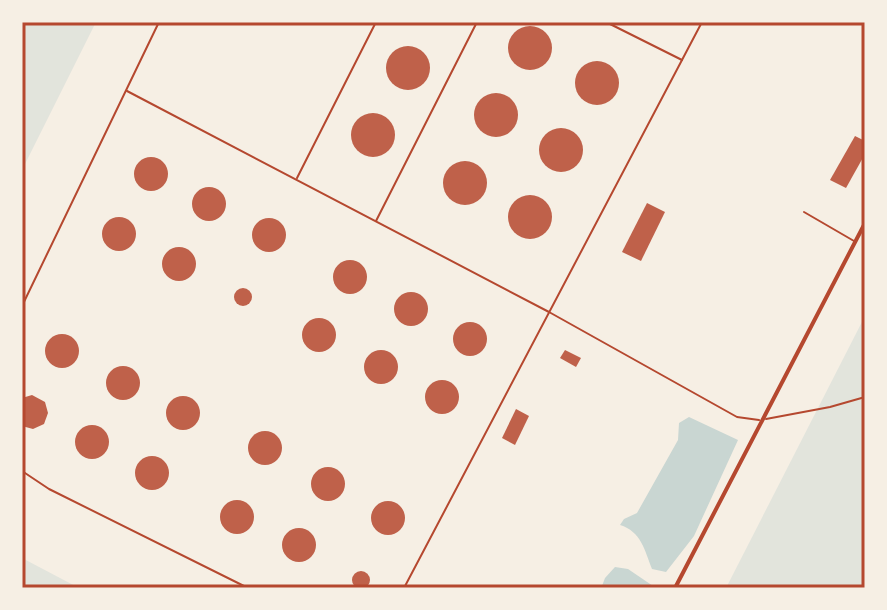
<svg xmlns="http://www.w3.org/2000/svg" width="887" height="610" font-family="Overpass,sans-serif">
<rect width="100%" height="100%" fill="#f6efe4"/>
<g fill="#e2e4dc">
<path d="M 22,22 L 96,22 L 22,170 Z"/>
<path d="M 865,316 L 865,588 L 726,588 Z"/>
<path d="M 22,558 L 79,588 L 22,588 Z"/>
</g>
<g fill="#c9d6d2">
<path d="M 689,417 L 738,440 L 694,536 L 666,572 L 652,569 C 645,551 641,531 620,525 L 624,519 L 637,513 L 678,440 L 679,423 Z"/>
<path d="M 615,567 L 628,569 L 656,588 L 605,588 L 602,586 L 605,578 Z"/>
</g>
<g fill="#bf614a">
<circle cx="530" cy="48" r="22"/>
<circle cx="408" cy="68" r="22"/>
<circle cx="597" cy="83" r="22"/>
<circle cx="496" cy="115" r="22"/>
<circle cx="373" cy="135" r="22"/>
<circle cx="561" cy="150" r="22"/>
<path d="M 855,136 L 865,141 L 865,154 L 846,188 L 830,180 Z"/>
<circle cx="151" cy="174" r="17"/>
<circle cx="465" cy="183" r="22"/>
<circle cx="209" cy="204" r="17"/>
<circle cx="530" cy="217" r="22"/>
<path d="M 647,203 L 665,212 L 641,261 L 622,252 Z"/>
<circle cx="119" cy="234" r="17"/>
<circle cx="269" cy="235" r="17"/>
<circle cx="179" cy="264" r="17"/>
<circle cx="350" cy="277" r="17"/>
<circle cx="243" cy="297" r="9"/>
<circle cx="411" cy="309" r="17"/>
<circle cx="319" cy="335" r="17"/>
<circle cx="470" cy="339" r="17"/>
<circle cx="62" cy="351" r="17"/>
<path d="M 565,350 L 581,358 L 576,367 L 560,358 Z"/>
<circle cx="381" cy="367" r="17"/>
<circle cx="123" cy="383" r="17"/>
<circle cx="442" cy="397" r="17"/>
<path d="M 32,395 L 45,402 L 48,413 L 44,424 L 33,429 L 22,426 L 22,398 Z"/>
<circle cx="183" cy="413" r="17"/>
<path d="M 516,409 L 529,416 L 515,445 L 502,438 Z"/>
<circle cx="92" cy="442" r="17"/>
<circle cx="265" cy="448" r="17"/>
<circle cx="152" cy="473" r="17"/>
<circle cx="328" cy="484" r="17"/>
<circle cx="237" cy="517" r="17"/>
<circle cx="388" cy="518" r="17"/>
<circle cx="299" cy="545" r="17"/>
<circle cx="361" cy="580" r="9"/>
</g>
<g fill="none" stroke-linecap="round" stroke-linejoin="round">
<g stroke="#b5482f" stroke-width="2">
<path d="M 606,22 L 682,60"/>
<path d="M 127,91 L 549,312 L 737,417 L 759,420"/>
<path d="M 297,178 L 376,22"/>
<path d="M 804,212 L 854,241"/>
<path d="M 376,221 L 477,22"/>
<path d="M 22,306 L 159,22"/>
<path d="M 766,419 L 830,407 L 865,397"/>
<path d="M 22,471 L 49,489 L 248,588"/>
<path d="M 404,588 L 702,22"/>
</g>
<path stroke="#b5482f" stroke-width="4" d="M 675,588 L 865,223"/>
</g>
<rect width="887" height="610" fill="none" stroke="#f6efe4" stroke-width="48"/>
<rect x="24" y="24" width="839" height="562" fill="none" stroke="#b5482f" stroke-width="3"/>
</svg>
